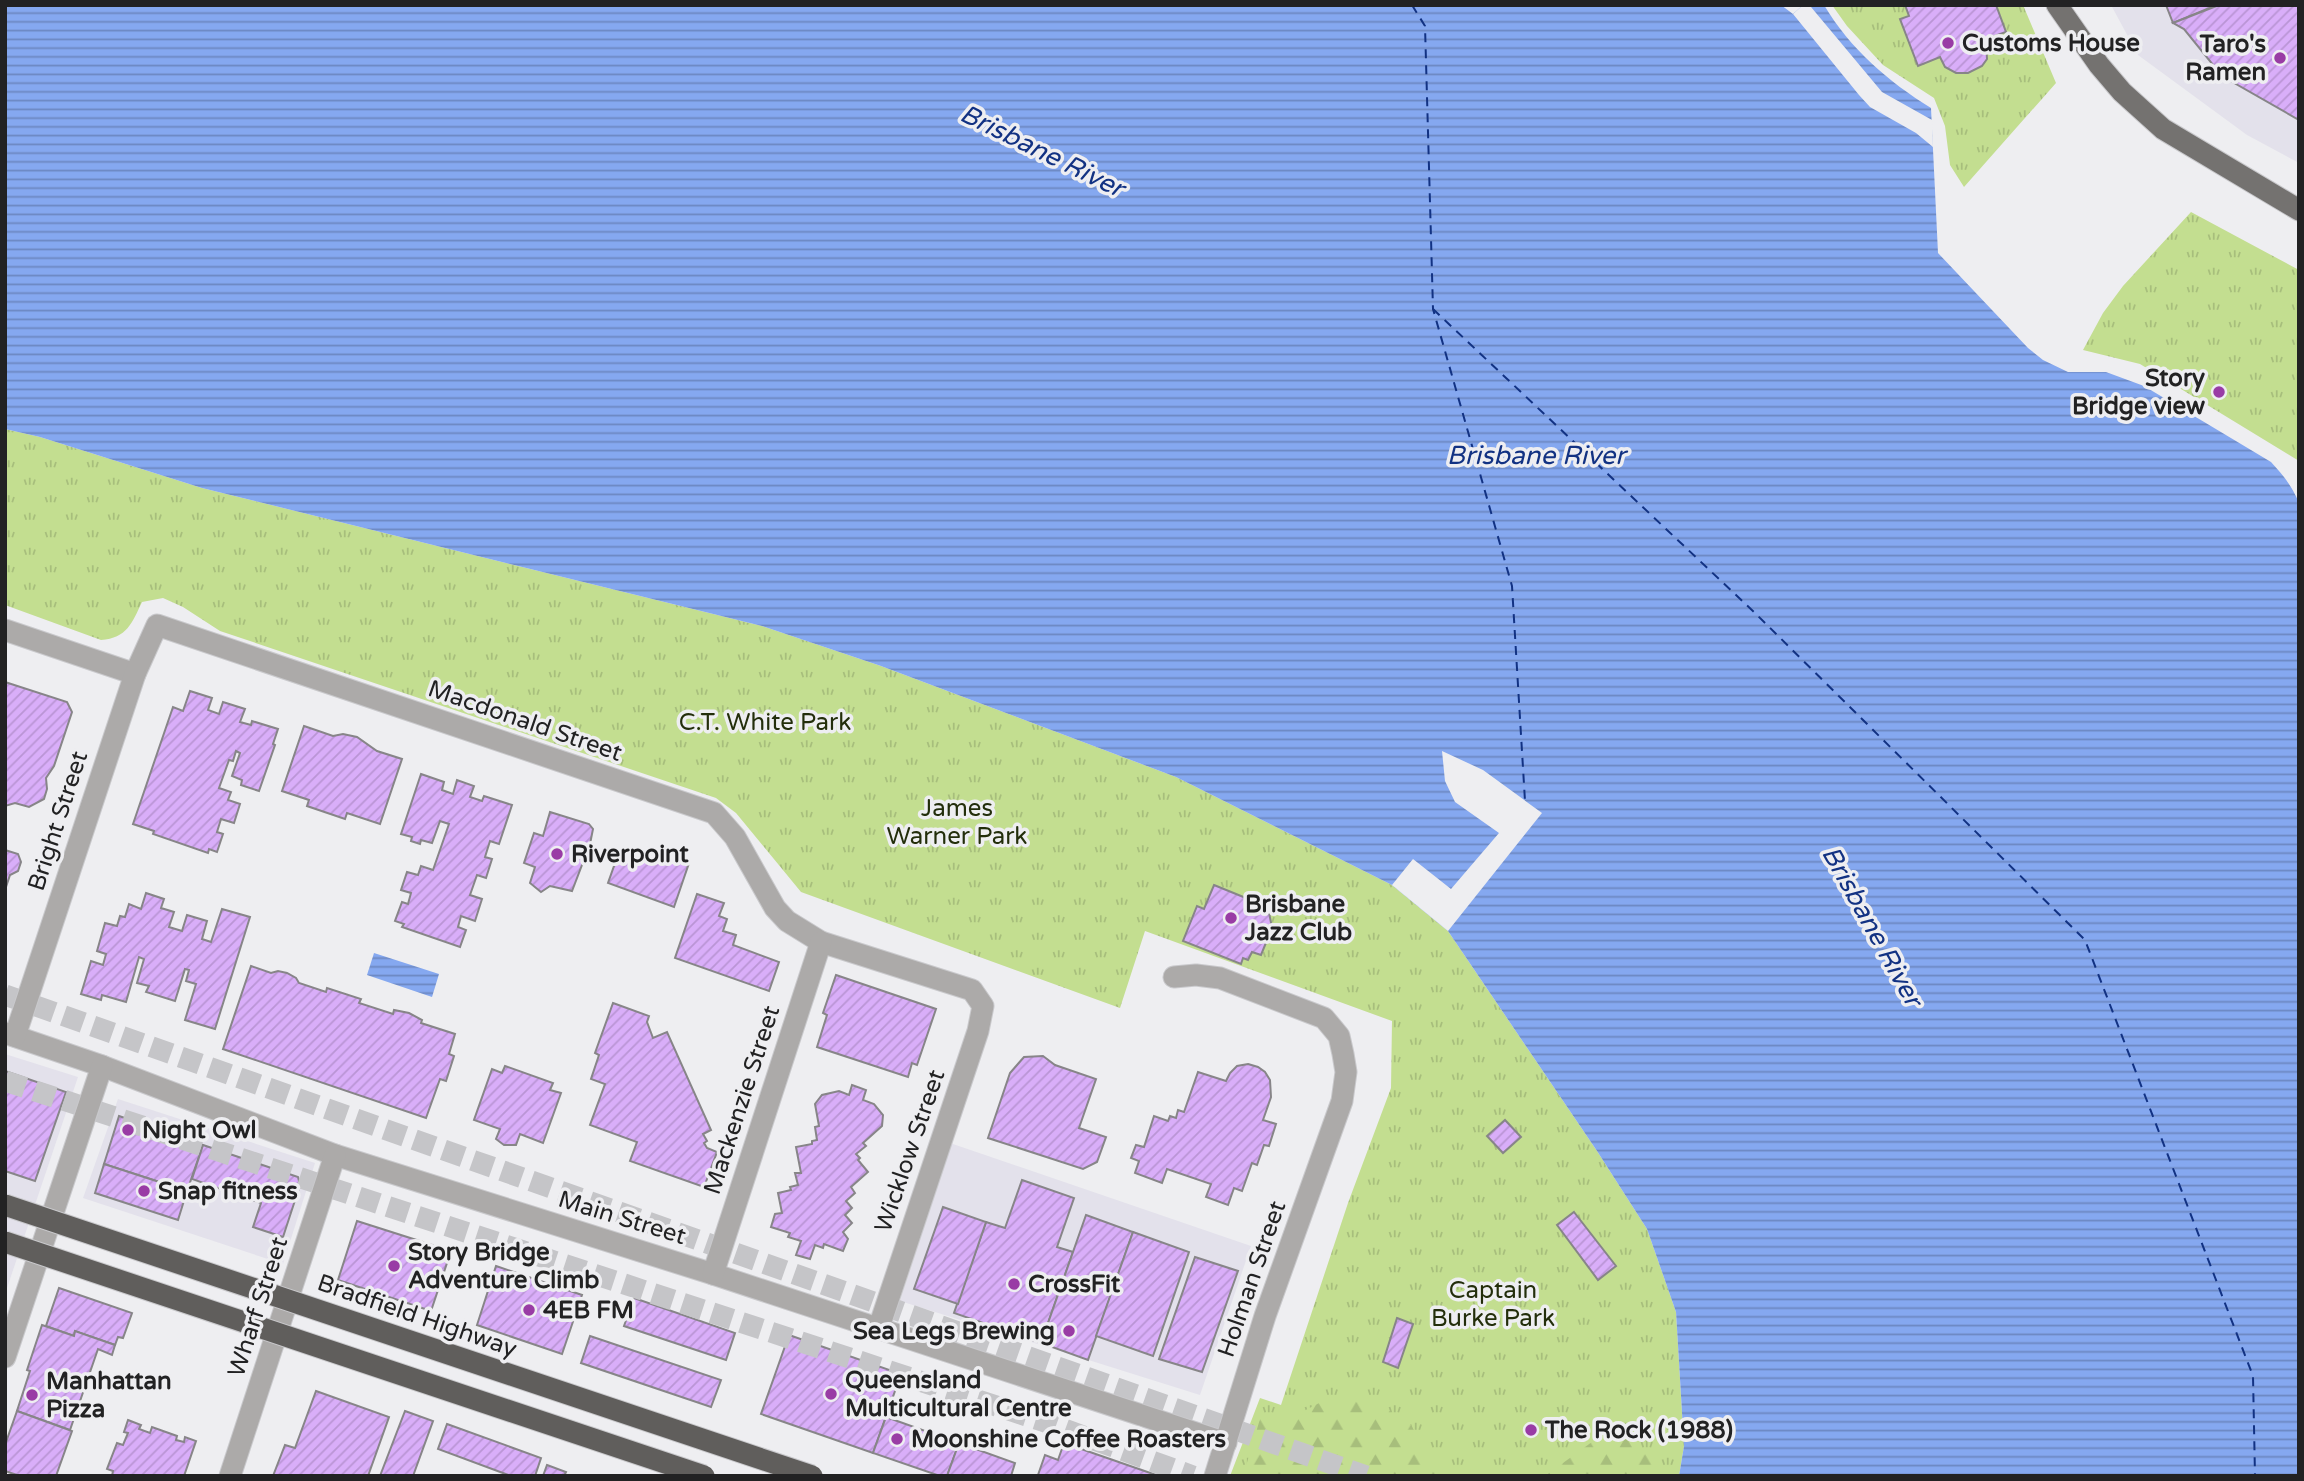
<svg xmlns="http://www.w3.org/2000/svg" width="2304" height="1481" font-family="'Varela Round',sans-serif">
<defs>
<pattern id="grass-tufts" width="24" height="20" patternUnits="userSpaceOnUse" patternTransform="scale(1.75)"><rect width="24" height="20" fill="#c3de90"/><path d="M3 7l-1-3M5 7V3M7 7l1-3M15 17l-1-3M17 17v-4M19 17l1-3" fill="none" stroke="#a7be7c"/></pattern>
<pattern id="forest-firs" width="22" height="20" patternUnits="userSpaceOnUse" patternTransform="scale(1.75)"><rect width="22" height="20" fill="#c3de90"/><path d="M5 1l3.5 6h-7zM16 11l3.5 6h-7z" fill="#a7be7c"/></pattern>
<pattern id="water-rules" width="6" height="5" patternUnits="userSpaceOnUse" patternTransform="scale(1.75)"><rect width="6" height="5" fill="#85a8f0"/><path d="M0 2.5h6" fill="none" stroke="#6c88c2"/></pattern>
<pattern id="building-hatch" width="6" height="6" patternUnits="userSpaceOnUse" patternTransform="scale(1.75)"><rect width="6" height="6" fill="#d9aef9"/><path d="M-1 1l2-2M0 6l6-6M5 7l2-2" fill="none" stroke="#ba95d5"/></pattern>
</defs>
<rect width="100%" height="100%" fill="#eeeef1"/>
<g fill="#e3e1eb">
<path d="M 2111,5 L 2299,5 L 2299,163 L 2247,135 L 2138,55 Z"/>
<path d="M 5,1054 L 78,1077 L 6,1291 L 5,1291 Z"/>
<path d="M 118,1099 L 315,1163 L 283,1264 L 83,1198 Z"/>
<path d="M 950,1143 L 1251,1246 L 1200,1395 L 900,1301 Z"/>
</g>
<g fill="url(#grass-tufts)" fill-rule="evenodd">
<path d="M 1832,5 L 2023,5 L 2056,83 L 1964,187 L 1950,165 L 1945,126 L 1934,98 L 1883,65 L 1847,26 Z"/>
<path d="M 2191,212 L 2299,270 L 2299,461 L 2140,364 L 2083,350 L 2103,313 L 2123,286 Z"/>
<path d="M 5,429 L 40,437 L 202,488 L 762,626 L 881,666 L 1176,777 L 1392,885 L 1448,931 L 1597,1151 L 1647,1229 L 1676,1312 L 1684,1446 L 1679,1476 L 1230,1476 L 1260,1398 L 1281,1405 L 1348,1203 L 1391,1088 L 1392,1021 L 1145,931 L 1120,1008 L 801,892 L 736,813 L 716,798 L 220,631 L 183,607 L 163,598 L 142,602 C 132,623 127,638 101,640 L 5,605 ZM 1214,885 L 1268,907 L 1272,928 L 1261,955 L 1252,952 L 1248,960 L 1243,958 L 1240,964 L 1183,941 L 1197,906 L 1204,909 Z"/>
</g>
<g fill="url(#forest-firs)">
<path d="M 1355,1393 L 1408,1421 L 1444,1476 L 1243,1476 L 1260,1419 L 1298,1414 L 1323,1401 Z"/>
<path d="M 1603,1434 L 1631,1434 L 1662,1476 L 1545,1476 Z"/>
</g>
<g fill="url(#water-rules)">
<path d="M 5,5 L 1781,5 L 1793,14 L 1803,5 L 1824,5 C 1850,49 1889,82 1931,108 L 1938,253 L 2028,348 L 2043,360 L 2068,372 L 2106,372 L 2144,386 L 2271,462 C 2283,475 2292,486 2299,503 L 2299,1476 L 1679,1476 L 1684,1446 L 1676,1312 L 1647,1229 L 1597,1151 L 1448,931 L 1392,885 L 1176,777 L 881,666 L 762,626 L 202,488 L 40,437 L 5,429 Z"/>
<path d="M 374,953 L 439,974 L 432,997 L 367,975 Z"/>
</g>
<g fill="#eeeef1">
<path d="M 1803,5 L 1811,7 L 1882,92 L 1932,120 L 1933,147 L 1916,133 L 1870,107 L 1859,95 L 1793,14 Z"/>
<path d="M 1442,751 L 1483,770 L 1542,813 L 1448,931 L 1392,885 L 1413,859 L 1451,889 L 1499,833 L 1455,802 L 1445,781 Z"/>
</g>
<g fill="none" stroke-linecap="round" stroke-linejoin="round">
<g stroke="#123283" stroke-width="2" stroke-dasharray="9 7" stroke-linecap="butt">
<path d="M 1412,5 L 1425,26 L 1433,309 L 1512,586 L 1525,801"/>
<path d="M 1433,309 L 1755,613 L 2085,940 L 2253,1376 L 2255,1476"/>
</g>
</g>
<g fill="url(#building-hatch)" stroke="#878588" stroke-width="2">
<path d="M 1905,5 L 1996,5 L 2006,32 L 1986,39 L 1987,59 L 1982,66 L 1968,73 L 1956,73 L 1945,67 L 1940,57 L 1918,66 L 1900,19 L 1909,16 Z"/>
<path d="M 2166,5 L 2217,5 L 2173,23 Z"/>
<path d="M 2219,5 L 2299,5 L 2299,120 L 2222,76 L 2184,29 L 2173,23 Z"/>
<path d="M 5,682 L 67,702 L 72,712 L 54,766 L 46,778 L 47,789 L 44,799 L 29,807 L 15,803 L 5,806 Z"/>
<path d="M 190,691 L 212,698 L 208,710 L 219,714 L 223,702 L 245,709 L 240,722 L 251,725 L 252,721 L 278,729 L 273,744 L 275,745 L 259,791 L 241,785 L 242,780 L 232,776 L 240,753 L 236,751 L 233,761 L 229,760 L 219,788 L 231,792 L 228,800 L 240,804 L 234,823 L 221,819 L 217,832 L 223,834 L 217,852 L 209,849 L 208,853 L 153,834 L 154,831 L 133,824 L 173,707 L 183,711 Z"/>
<path d="M 304,726 L 333,736 L 343,734 L 357,737 L 377,751 L 402,759 L 380,824 L 347,813 L 345,819 L 307,806 L 309,800 L 282,791 Z"/>
<path d="M 421,774 L 444,782 L 442,790 L 453,794 L 457,780 L 474,786 L 470,797 L 482,801 L 484,796 L 512,805 L 499,844 L 490,841 L 485,857 L 492,859 L 486,878 L 477,875 L 470,895 L 482,899 L 475,921 L 461,916 L 458,927 L 466,930 L 460,947 L 402,927 L 404,924 L 395,921 L 402,902 L 408,904 L 411,893 L 401,890 L 407,872 L 418,875 L 421,866 L 433,870 L 449,824 L 440,821 L 432,843 L 421,840 L 420,844 L 411,841 L 412,837 L 401,834 Z"/>
<path d="M 550,812 L 589,824 L 593,829 L 590,844 L 572,891 L 550,886 L 541,892 L 530,883 L 535,867 L 524,863 L 534,833 L 543,836 Z"/>
<path d="M 5,850 L 18,854 L 21,862 L 18,871 L 10,875 L 5,890 Z"/>
<path d="M 653,850 L 689,863 L 674,907 L 608,883 L 619,852 L 649,863 Z"/>
<path d="M 1214,885 L 1268,907 L 1272,928 L 1261,955 L 1252,952 L 1248,960 L 1243,958 L 1241,964 L 1183,941 L 1197,906 L 1204,909 Z"/>
<path d="M 146,893 L 164,899 L 161,908 L 174,912 L 169,927 L 182,931 L 187,915 L 207,921 L 202,939 L 211,942 L 222,909 L 250,917 L 215,1029 L 185,1020 L 196,984 L 186,981 L 189,970 L 185,969 L 175,1001 L 146,992 L 149,986 L 137,983 L 144,959 L 139,957 L 126,1002 L 102,995 L 101,1000 L 81,994 L 91,961 L 103,965 L 106,954 L 97,951 L 105,923 L 117,926 L 120,916 L 125,917 L 129,904 L 141,909 Z"/>
<path d="M 697,894 L 724,903 L 719,916 L 727,919 L 723,931 L 736,935 L 733,945 L 779,962 L 769,991 L 675,958 Z"/>
<path d="M 251,966 L 271,973 L 278,971 L 287,973 L 296,978 L 299,983 L 326,992 L 327,988 L 361,999 L 359,1003 L 393,1014 L 394,1010 L 409,1013 L 422,1020 L 421,1023 L 455,1034 L 449,1054 L 454,1056 L 446,1081 L 440,1079 L 426,1118 L 223,1049 Z"/>
<path d="M 836,975 L 936,1009 L 917,1065 L 912,1063 L 908,1077 L 817,1047 L 827,1015 L 823,1013 Z"/>
<path d="M 613,1003 L 649,1016 L 647,1022 L 653,1038 L 667,1032 L 711,1130 L 703,1134 L 707,1141 L 704,1143 L 707,1148 L 717,1152 L 704,1187 L 630,1161 L 637,1142 L 590,1125 L 605,1084 L 591,1079 L 599,1055 L 595,1053 Z"/>
<path d="M 1043,1056 L 1055,1065 L 1096,1079 L 1079,1128 L 1106,1137 L 1097,1162 L 1083,1169 L 988,1138 L 1010,1073 L 1024,1057 Z"/>
<path d="M 1248,1064 L 1258,1067 L 1265,1072 L 1270,1080 L 1271,1097 L 1263,1120 L 1276,1124 L 1269,1146 L 1264,1145 L 1257,1165 L 1252,1163 L 1242,1191 L 1234,1188 L 1228,1205 L 1206,1197 L 1211,1184 L 1167,1169 L 1162,1183 L 1135,1173 L 1139,1161 L 1131,1158 L 1136,1145 L 1144,1147 L 1154,1116 L 1168,1121 L 1170,1116 L 1176,1118 L 1178,1110 L 1184,1112 L 1198,1072 L 1226,1081 L 1230,1073 L 1237,1066 Z"/>
<path d="M 505,1066 L 553,1083 L 550,1090 L 561,1093 L 543,1143 L 520,1134 L 516,1145 L 504,1145 L 496,1139 L 500,1129 L 474,1120 L 492,1069 L 502,1073 Z"/>
<path d="M 5,1071 L 66,1092 L 35,1181 L 5,1171 Z"/>
<path d="M 852,1085 L 866,1090 L 863,1100 L 874,1104 L 883,1115 L 882,1126 L 863,1143 L 866,1146 L 856,1154 L 860,1158 L 858,1160 L 868,1172 L 851,1187 L 855,1193 L 846,1201 L 852,1208 L 845,1215 L 852,1223 L 843,1232 L 848,1239 L 843,1251 L 824,1244 L 823,1248 L 815,1245 L 810,1259 L 796,1255 L 801,1241 L 788,1237 L 790,1233 L 771,1227 L 775,1214 L 782,1213 L 778,1193 L 791,1190 L 790,1187 L 798,1185 L 795,1173 L 801,1173 L 796,1147 L 812,1144 L 812,1141 L 817,1140 L 815,1127 L 819,1126 L 815,1104 L 822,1095 L 839,1091 L 849,1095 Z"/>
<path d="M 119,1116 L 203,1145 L 187,1191 L 104,1164 Z"/>
<path d="M 1505,1120 L 1521,1137 L 1503,1153 L 1487,1136 Z"/>
<path d="M 203,1145 L 298,1177 L 300,1185 L 283,1237 L 253,1227 L 261,1203 L 192,1179 Z"/>
<path d="M 104,1164 L 187,1191 L 178,1220 L 95,1193 Z"/>
<path d="M 1022,1180 L 1074,1198 L 1057,1247 L 1073,1252 L 1041,1343 L 954,1313 L 986,1222 L 1005,1228 Z"/>
<path d="M 943,1207 L 986,1222 L 958,1304 L 914,1289 Z"/>
<path d="M 1574,1212 L 1616,1266 L 1598,1280 L 1557,1225 Z"/>
<path d="M 1086,1215 L 1133,1232 L 1088,1360 L 1041,1343 Z"/>
<path d="M 357,1221 L 451,1251 L 431,1311 L 338,1280 Z"/>
<path d="M 1133,1232 L 1189,1252 L 1153,1356 L 1096,1336 Z"/>
<path d="M 1195,1257 L 1238,1271 L 1202,1372 L 1159,1359 Z"/>
<path d="M 496,1266 L 582,1295 L 562,1354 L 477,1325 Z"/>
<path d="M 59,1288 L 132,1313 L 123,1338 L 118,1337 L 115,1345 L 75,1331 L 74,1336 L 46,1326 Z"/>
<path d="M 634,1298 L 735,1333 L 726,1360 L 624,1326 Z"/>
<path d="M 1397,1318 L 1413,1324 L 1398,1368 L 1383,1362 Z"/>
<path d="M 42,1325 L 74,1336 L 75,1331 L 115,1345 L 112,1355 L 98,1349 L 70,1430 L 17,1411 L 30,1371 L 27,1370 Z"/>
<path d="M 789,1335 L 901,1374 L 873,1453 L 761,1414 Z"/>
<path d="M 590,1336 L 721,1380 L 711,1407 L 581,1363 Z"/>
<path d="M 316,1391 L 389,1417 L 368,1476 L 273,1476 L 285,1445 L 295,1448 Z"/>
<path d="M 17,1411 L 72,1431 L 56,1476 L 20,1476 L 5,1471 L 5,1445 Z"/>
<path d="M 405,1411 L 433,1421 L 413,1476 L 380,1476 Z"/>
<path d="M 886,1417 L 959,1443 L 947,1476 L 940,1476 L 873,1453 Z"/>
<path d="M 128,1420 L 141,1425 L 139,1429 L 150,1433 L 152,1427 L 177,1436 L 176,1440 L 184,1442 L 185,1437 L 196,1441 L 184,1476 L 112,1476 L 113,1471 L 107,1469 L 117,1443 L 123,1445 L 128,1433 L 124,1432 Z"/>
<path d="M 447,1424 L 541,1458 L 535,1476 L 511,1476 L 438,1449 Z"/>
<path d="M 959,1443 L 1015,1463 L 1011,1476 L 947,1476 Z"/>
<path d="M 1064,1443 L 1159,1476 L 1038,1475 L 1045,1455 L 1058,1460 Z"/>
<path d="M 547,1465 L 566,1472 L 564,1476 L 543,1476 Z"/>
</g>
<g fill="none" stroke-linecap="round" stroke-linejoin="round">
<g stroke="#c5c5c8" stroke-width="21" stroke-dasharray="21 10" stroke-linecap="butt">
<path d="M 5,995 L 1366,1476"/>
<path d="M 5,1081 L 1042,1421 L 1193,1476"/>
</g>
<defs>
<g id="minor">
<path d="M 5,630 L 135,674"/>
<path d="M 1174,977 L 1196,975 L 1220,978 L 1324,1018 L 1339,1036 L 1343,1054 L 1346,1072 L 1342,1101 L 1265,1316 L 1215,1476"/>
<path d="M 5,1033 L 102,1066 L 335,1155 L 713,1274 L 1226,1443"/>
<path d="M 15,1036 L 135,674 L 157,625 L 714,813 L 735,837 L 775,908 L 787,921 L 821,942 L 972,990 L 983,1006 L 978,1031 L 878,1330"/>
<path d="M 713,1274 L 821,942"/>
<path d="M 5,1357 L 102,1066"/>
<path d="M 230,1476 L 335,1155"/>
</g>
<path id="major" d="M 2057,5 L 2099,65 L 2122,92 L 2163,129 L 2299,210"/>
</defs>
<use href="#minor" stroke="#c9c9cc" stroke-width="23"/>
<use href="#major" stroke="#c9c9cc" stroke-width="23"/>
<use href="#minor" stroke="#acaaa9" stroke-width="21"/>
<use href="#major" stroke="#747270" stroke-width="21"/>
<defs>
<g id="highway-bridge">
<path d="M 5,1205 L 812,1476"/>
<path d="M 5,1242 L 704,1476"/>
</g>
</defs>
<use href="#highway-bridge" stroke="#c9c9cc" stroke-width="23" stroke-linecap="butt"/>
<use href="#highway-bridge" stroke="#605e5c" stroke-width="21"/>
</g>
<g fill="#993ca5" stroke="#eeeef1" stroke-width="2.5">
<circle cx="1948" cy="43" r="7"/>
<circle cx="2280" cy="58" r="7"/>
<circle cx="2219" cy="392" r="7"/>
<circle cx="557" cy="854" r="7"/>
<circle cx="1231" cy="918" r="7"/>
<circle cx="128" cy="1130" r="7"/>
<circle cx="144" cy="1191" r="7"/>
<circle cx="394" cy="1266" r="7"/>
<circle cx="1014" cy="1284" r="7"/>
<circle cx="529" cy="1310" r="7"/>
<circle cx="1069" cy="1331" r="7"/>
<circle cx="831" cy="1394" r="7"/>
<circle cx="32" cy="1395" r="7"/>
<circle cx="1531" cy="1430" r="7"/>
<circle cx="897" cy="1439" r="7"/>
</g>
<g text-anchor="middle" dominant-baseline="central" stroke-width="7" stroke-linejoin="round" paint-order="stroke">
<g font-size="24" font-weight="bold" fill="#222223" stroke="#eeeef1" text-anchor="start">
<text x="1962" y="43">Customs House</text>
<text x="2266" y="44" text-anchor="end">Taro's<tspan x="2266" dy="28">Ramen</tspan></text>
<text x="2205" y="378" text-anchor="end">Story<tspan x="2205" dy="28">Bridge view</tspan></text>
<text x="571" y="854">Riverpoint</text>
<text x="1245" y="904">Brisbane<tspan x="1245" dy="28">Jazz Club</tspan></text>
<text x="142" y="1130">Night Owl</text>
<text x="158" y="1191">Snap fitness</text>
<text x="408" y="1252">Story Bridge<tspan x="408" dy="28">Adventure Climb</tspan></text>
<text x="1028" y="1284">CrossFit</text>
<text x="543" y="1310">4EB FM</text>
<text x="1055" y="1331" text-anchor="end">Sea Legs Brewing</text>
<text x="845" y="1380">Queensland<tspan x="845" dy="28">Multicultural Centre</tspan></text>
<text x="46" y="1381">Manhattan<tspan x="46" dy="28">Pizza</tspan></text>
<text x="1545" y="1430">The Rock (1988)</text>
<text x="911" y="1439">Moonshine Coffee Roasters</text>
</g>
<g font-size="24" fill="#222223" stroke="#eeeef1">
<text transform="translate(525 721) rotate(19)">Macdonald Street</text>
<text transform="translate(58 821) rotate(-72)">Bright Street</text>
<text transform="translate(742 1100) rotate(-72)">Mackenzie Street</text>
<text transform="translate(910 1151) rotate(-71)">Wicklow Street</text>
<text transform="translate(622 1218) rotate(17)">Main Street</text>
<text transform="translate(1252 1279) rotate(-71)">Holman Street</text>
<text transform="translate(258 1307) rotate(-72)">Wharf Street</text>
<text transform="translate(417 1316) rotate(19)">Bradfield Highway</text>
</g>
<g font-size="24" fill="#232e0b" stroke="#eeeef1">
<text x="765" y="722">C.T. White Park</text>
<text x="957" y="808">James<tspan x="957" dy="28">Warner Park</tspan></text>
<text x="1493" y="1290">Captain<tspan x="1493" dy="28">Burke Park</tspan></text>
</g>
<g font-size="26" font-style="italic" fill="#123283" stroke="#eeeef1">
<text transform="translate(1042 151) rotate(26)">Brisbane River</text>
<text x="1536" y="455">Brisbane River</text>
<text transform="translate(1872 926) rotate(61)">Brisbane River</text>
</g>
</g>
<rect width="2304" height="1481" fill="none" stroke="#222223" stroke-width="14"/>
</svg>
